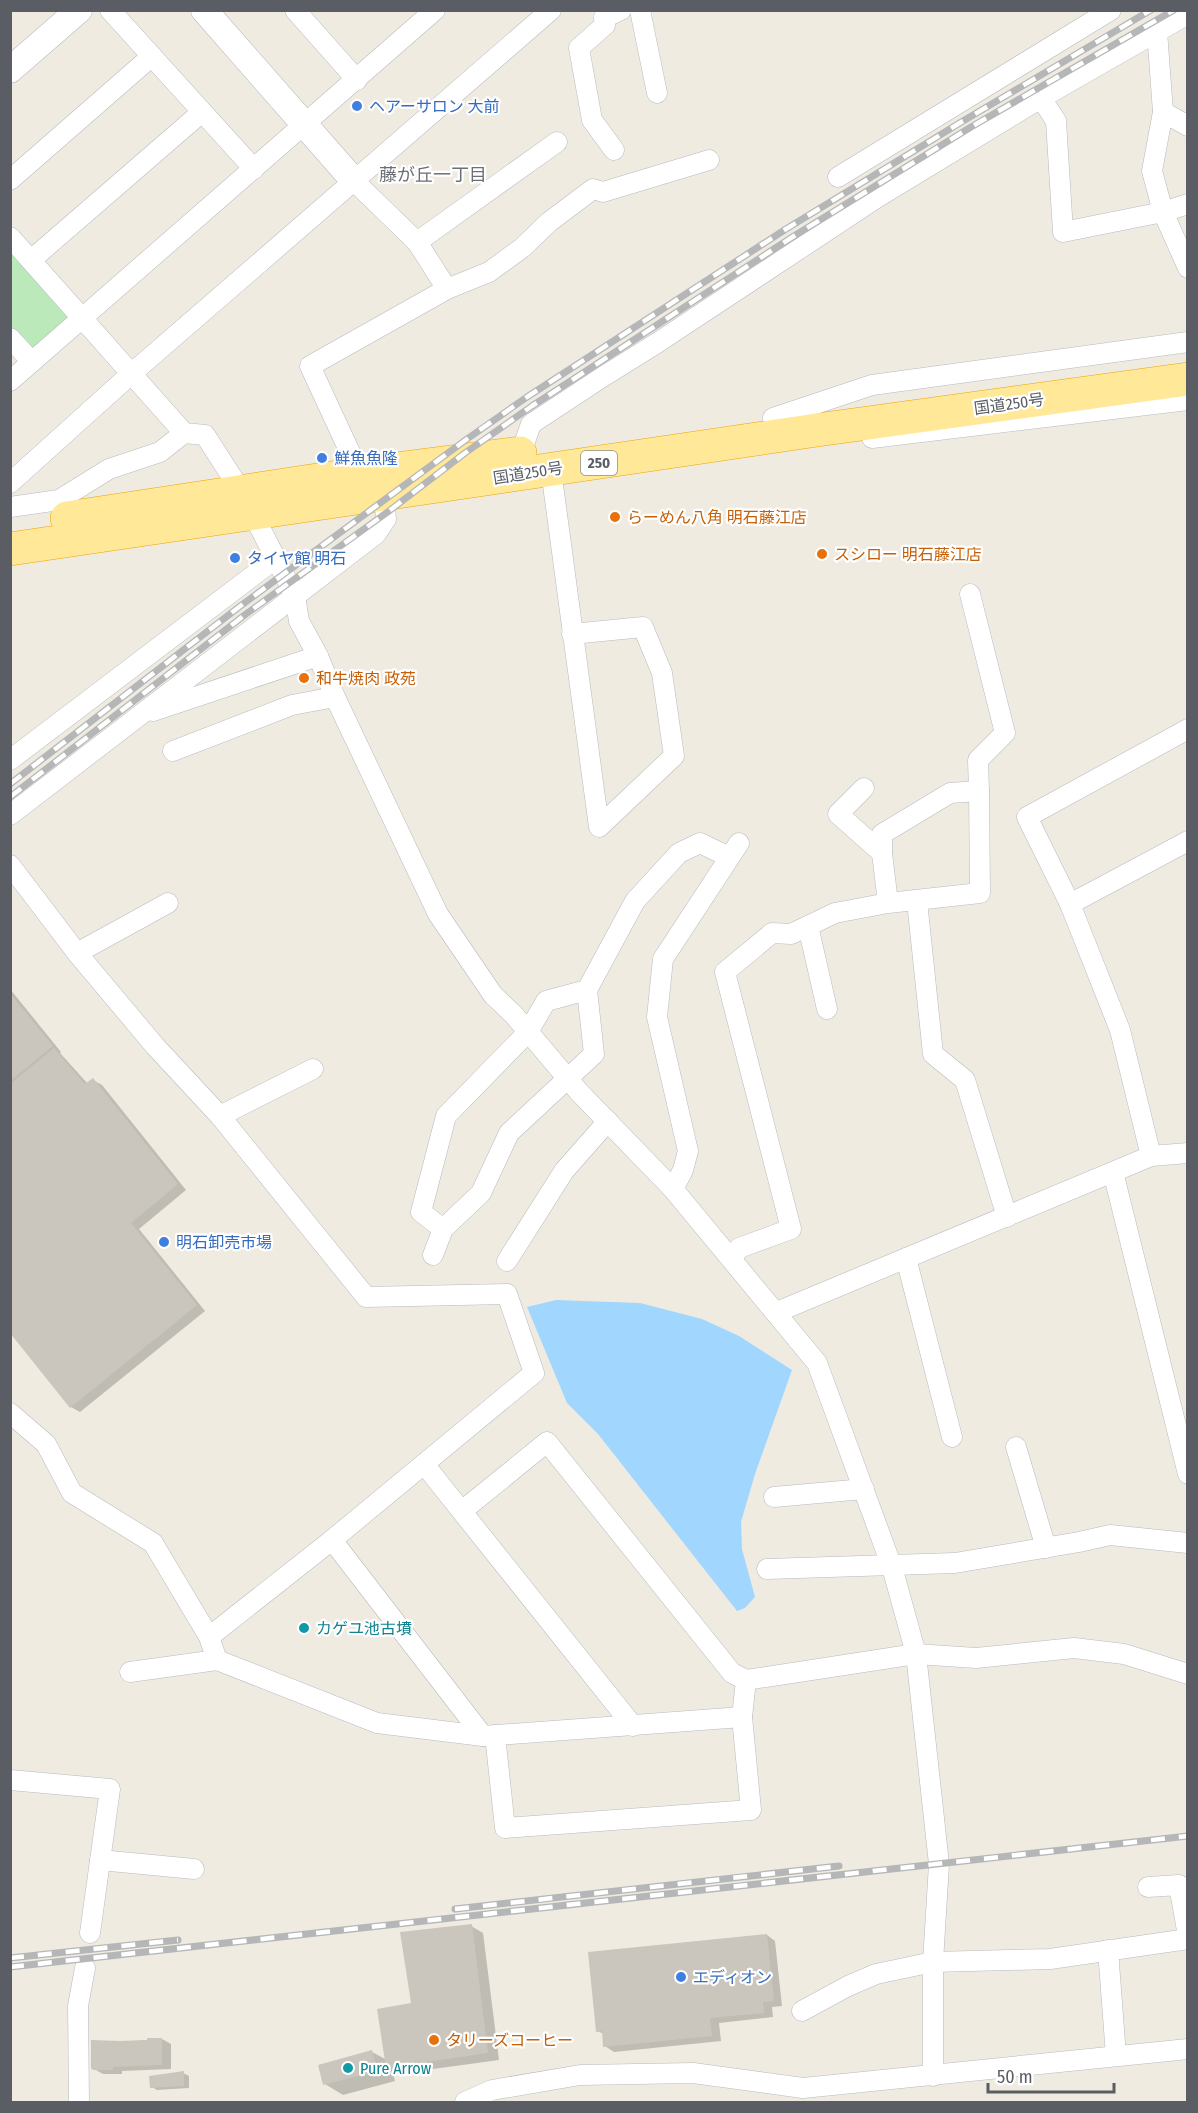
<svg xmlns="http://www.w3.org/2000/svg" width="1198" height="2113" font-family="'Fira Sans Condensed','Noto Sans JP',sans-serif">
<rect width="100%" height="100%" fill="#efebe1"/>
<path fill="#bbe9ba" d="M 10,246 L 73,318 L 33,353 L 11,329 Z"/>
<path fill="#a1d7ff" d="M 556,1300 L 640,1303 L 702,1319 L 739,1336 L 792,1370 L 755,1474 L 741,1522 L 742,1549 L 755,1597 L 745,1608 L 737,1611 L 598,1434 L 567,1403 L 527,1307 Z"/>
<g fill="#0003" fill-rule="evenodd">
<path d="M 10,989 L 61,1052 L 60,1053 L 88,1084 L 93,1080 L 102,1085 L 186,1190 L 139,1229 L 205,1311 L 80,1412 L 71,1407 L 10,1332 Z"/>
<path d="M 471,1926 L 483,1933 L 499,2060 L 433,2069 L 428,2066 L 397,2072 L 392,2069 L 395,2081 L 343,2095 L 325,2084 L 372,2052 L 387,2060 L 410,2004 ZM 427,2062 L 394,2068 L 394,2065 Z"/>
<path d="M 767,1935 L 775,1941 L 782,2006 L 772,2007 L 773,2017 L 719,2023 L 721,2041 L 614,2052 L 605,2046 L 604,2034 L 597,2031 Z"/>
<path d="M 162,2039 L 171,2044 L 171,2069 L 122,2071 L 122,2074 L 103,2074 L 94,2069 L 120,2042 Z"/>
<path d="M 183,2073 L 189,2076 L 189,2088 L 157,2090 L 152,2087 Z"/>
</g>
<g fill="#cac6be">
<path d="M 10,993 L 53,1046 L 10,1081 Z"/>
<path d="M 54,1048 L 85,1084 L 93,1078 L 178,1184 L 131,1223 L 197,1305 L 70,1408 L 10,1333 L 10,1084 Z"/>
<path d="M 472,1924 L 488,2053 L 386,2068 L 377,2009 L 411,2003 L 400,1932 Z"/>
<path d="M 767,1934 L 774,2001 L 763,2002 L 764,2013 L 710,2018 L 712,2036 L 603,2047 L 602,2031 L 596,2032 L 588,1952 Z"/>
<path d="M 147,2038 L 162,2038 L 162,2065 L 113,2067 L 113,2070 L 93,2070 L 91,2068 L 91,2040 L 120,2041 L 147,2040 Z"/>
<path d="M 372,2050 L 378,2071 L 323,2085 L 318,2065 Z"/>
<path d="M 184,2071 L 184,2086 L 150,2088 L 149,2076 Z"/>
</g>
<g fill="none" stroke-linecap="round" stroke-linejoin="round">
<defs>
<g id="minor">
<path d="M 110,10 L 254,169"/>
<path d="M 295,10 L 357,80"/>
<path d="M 640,10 L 657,93"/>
<path d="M 1157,31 L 1163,112 L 1152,171 L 1163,212 L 1188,268"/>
<path d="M 1041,98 L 1056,121 L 1063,232 L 1163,212 L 1188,204"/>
<path d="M 1163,112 L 1188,126"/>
<path d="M 614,150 L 592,120 L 579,48 L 605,25 L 604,18 L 621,10"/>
<path d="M 838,177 L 1111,10"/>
<path d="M 10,180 L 152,56"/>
<path d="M 354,181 L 417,242 L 557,142"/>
<path d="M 10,237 L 184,433 L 205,435 L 241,491 L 295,596 L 299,621 L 318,656 L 335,697 L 438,914 L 493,995 L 514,1015 L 579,1092 L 673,1189 L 817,1363 L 892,1567 L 916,1654 L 939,1864 L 933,1962 L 933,2076"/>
<path d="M 417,242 L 447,289 L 489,272 L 522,248 L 549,222 L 593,189 L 603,192 L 709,160"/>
<path d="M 31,260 L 202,112"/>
<path d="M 10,338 L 32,362"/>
<path d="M 10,381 L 435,10"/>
<path d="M 773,418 L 872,385 L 1188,342"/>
<path d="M 872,438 L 1188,400"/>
<path d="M 521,453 L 531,424 L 604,376 L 657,343 L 878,197 L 1041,98 L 1188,14"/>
<path d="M 551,470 L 599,827 L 674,756 L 662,673 L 643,627 L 572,634"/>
<path d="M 360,474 L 310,366 L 447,289"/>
<path d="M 10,483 L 131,374 L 551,10"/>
<path d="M 10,507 L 59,500 L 109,469 L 160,452 L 184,433"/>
<path d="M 970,594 L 1005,733 L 978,760 L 979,791"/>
<path d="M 153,711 L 318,656"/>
<path d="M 173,751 L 292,705 L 335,697"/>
<path d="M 10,760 L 275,559"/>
<path d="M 864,788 L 838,814 L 882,853"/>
<path d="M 10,815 L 376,534 L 386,519 L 384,496"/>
<path d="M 10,865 L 77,953 L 155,1046 L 220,1116 L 366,1297 L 507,1294 L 534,1373 L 332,1540"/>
<path d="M 917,901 L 933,1054 L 965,1080 L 1007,1217"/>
<path d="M 1070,904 L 1027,817 L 1188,729"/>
<path d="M 808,926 L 827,1009"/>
<path d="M 77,953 L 168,903"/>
<path d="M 220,1116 L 313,1069"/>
<path d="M 1151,1156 L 1120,1030 L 1070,904 L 1188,841"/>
<path d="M 1113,1172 L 1188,1474"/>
<path d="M 673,1189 L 683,1170 L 688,1151 L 657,1017 L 663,959 L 739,843"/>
<path d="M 443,1229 L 421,1212 L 446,1116 L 528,1032 L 546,1001 L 587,990 L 635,901 L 679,853 L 700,843 L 729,857"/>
<path d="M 433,1255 L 443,1229 L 481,1193 L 509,1133 L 594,1054 L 587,990"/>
<path d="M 732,1258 L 739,1248 L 791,1229 L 725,972 L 772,933 L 791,934 L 835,913 L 888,903 L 980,893 L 979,791 L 950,793 L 882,834 L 882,853 L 888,903"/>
<path d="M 906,1258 L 952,1437"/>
<path d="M 507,1261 L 564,1171 L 608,1121"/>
<path d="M 777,1312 L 1151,1156 L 1188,1153"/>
<path d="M 10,1413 L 46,1444 L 72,1493 L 153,1543 L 209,1637 L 217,1660 L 377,1723 L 483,1736"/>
<path d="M 1016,1447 L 1046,1548"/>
<path d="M 424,1464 L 633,1726"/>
<path d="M 774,1497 L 864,1489"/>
<path d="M 462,1511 L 547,1442 L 732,1673 L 746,1680 L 916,1654 L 976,1658 L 1074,1648 L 1124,1654 L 1188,1674"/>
<path d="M 767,1569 L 955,1563 L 1079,1542 L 1110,1535 L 1188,1543"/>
<path d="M 209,1637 L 332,1540 L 483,1736 L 742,1717 L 751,1810 L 505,1828 L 495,1735"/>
<path d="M 130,1672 L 217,1660"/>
<path d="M 742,1717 L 746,1680"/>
<path d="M 10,1780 L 110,1789 L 90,1933"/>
<path d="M 100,1860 L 194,1869"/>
<path d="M 1148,1887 L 1179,1885 L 1188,1936"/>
<path d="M 1108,1950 L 1116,2056"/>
<path d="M 802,2011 L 848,1986 L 876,1974 L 933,1962 L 1050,1959 L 1188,1939"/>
<path d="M 79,2102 L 78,2006 L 85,1968"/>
<path d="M 465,2102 L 492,2090 L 580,2075 L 693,2073 L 803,2088 L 1188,2049"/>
</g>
<g id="tertiary">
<path d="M 204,10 L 354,181"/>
<path d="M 10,70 L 79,10"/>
</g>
<g id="trunk">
<path d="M 67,518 L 357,474 L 520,453"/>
<path d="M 10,549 L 817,430 L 1188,379"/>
</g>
</defs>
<use href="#minor" stroke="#b7babf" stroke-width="21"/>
<use href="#tertiary" stroke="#b7babf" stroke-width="27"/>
<use href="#trunk" stroke="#f0a300" stroke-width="34"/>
<use href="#minor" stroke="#fff" stroke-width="20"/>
<use href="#tertiary" stroke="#fff" stroke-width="26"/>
<use href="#trunk" stroke="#ffe897" stroke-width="33"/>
<defs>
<g id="rail">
<path d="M 10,784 L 239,607 L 467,439 L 527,397 L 786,229 L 963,121 L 1151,10"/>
<path d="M 10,797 L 246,614 L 389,511 L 465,453 L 532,406 L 794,236 L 971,127 L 1174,10"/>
<path d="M 455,1909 L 839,1866"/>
<path d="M 10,1958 L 178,1940"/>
<path d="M 10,1967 L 1188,1836"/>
</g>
</defs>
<use href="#rail" stroke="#b5b6b7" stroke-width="7"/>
<use href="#rail" stroke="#fff" stroke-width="4.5" stroke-dasharray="14" stroke-linecap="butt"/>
</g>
<g fill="#3f7fe0" stroke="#fff" stroke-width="2">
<circle cx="357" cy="106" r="6"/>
<circle cx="322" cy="458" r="6"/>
<circle cx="235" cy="558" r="6"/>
<circle cx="164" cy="1242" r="6"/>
<circle cx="681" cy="1977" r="6"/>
</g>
<g fill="#e8710a" stroke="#fff" stroke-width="2">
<circle cx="615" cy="517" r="6"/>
<circle cx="822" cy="554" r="6"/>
<circle cx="304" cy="678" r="6"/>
<circle cx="434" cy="2040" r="6"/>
</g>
<g fill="#0f9aa8" stroke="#fff" stroke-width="2">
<circle cx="304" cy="1628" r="6"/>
<circle cx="348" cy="2068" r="6"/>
</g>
<g text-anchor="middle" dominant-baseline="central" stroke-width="4.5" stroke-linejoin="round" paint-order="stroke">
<rect fill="#fff" stroke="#8c8e92" stroke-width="1.5" x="581" y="451" width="36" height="24" rx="4.5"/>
<g font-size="15" font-weight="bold" fill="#5a5e64">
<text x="599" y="463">250</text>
</g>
<g font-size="16" fill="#366cbe" stroke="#fff" text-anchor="start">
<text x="369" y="106">ヘアーサロン 大前</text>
<text x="334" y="458">鮮魚魚隆</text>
<text x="247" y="558">タイヤ館 明石</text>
<text x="176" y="1242">明石卸売市場</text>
<text x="693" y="1977">エディオン</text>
</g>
<g font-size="16" fill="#5a5e64" stroke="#fff">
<text transform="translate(1009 404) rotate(-8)">国道250号</text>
<text transform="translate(528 473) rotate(-9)">国道250号</text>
</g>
<g font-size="16" fill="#c56008" stroke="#fff" text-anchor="start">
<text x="627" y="517">らーめん八角 明石藤江店</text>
<text x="834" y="554">スシロー 明石藤江店</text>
<text x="316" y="678">和牛焼肉 政苑</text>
<text x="446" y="2040">タリーズコーヒー</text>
</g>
<g font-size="16" fill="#0d838f" stroke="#fff" text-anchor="start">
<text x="316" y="1628">カゲユ池古墳</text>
<text x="360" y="2068">Pure Arrow</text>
</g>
<g font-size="18" fill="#6b7076" stroke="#fff">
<text x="433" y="175">藤が丘一丁目</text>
</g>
</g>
<rect width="1198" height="2113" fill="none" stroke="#5a5e64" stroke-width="24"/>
<path d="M988 2083v9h126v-9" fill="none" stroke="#5a5e64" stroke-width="3"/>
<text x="997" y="2083" font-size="18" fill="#5a5e64" stroke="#ffffff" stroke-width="4.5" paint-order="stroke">50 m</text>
</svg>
